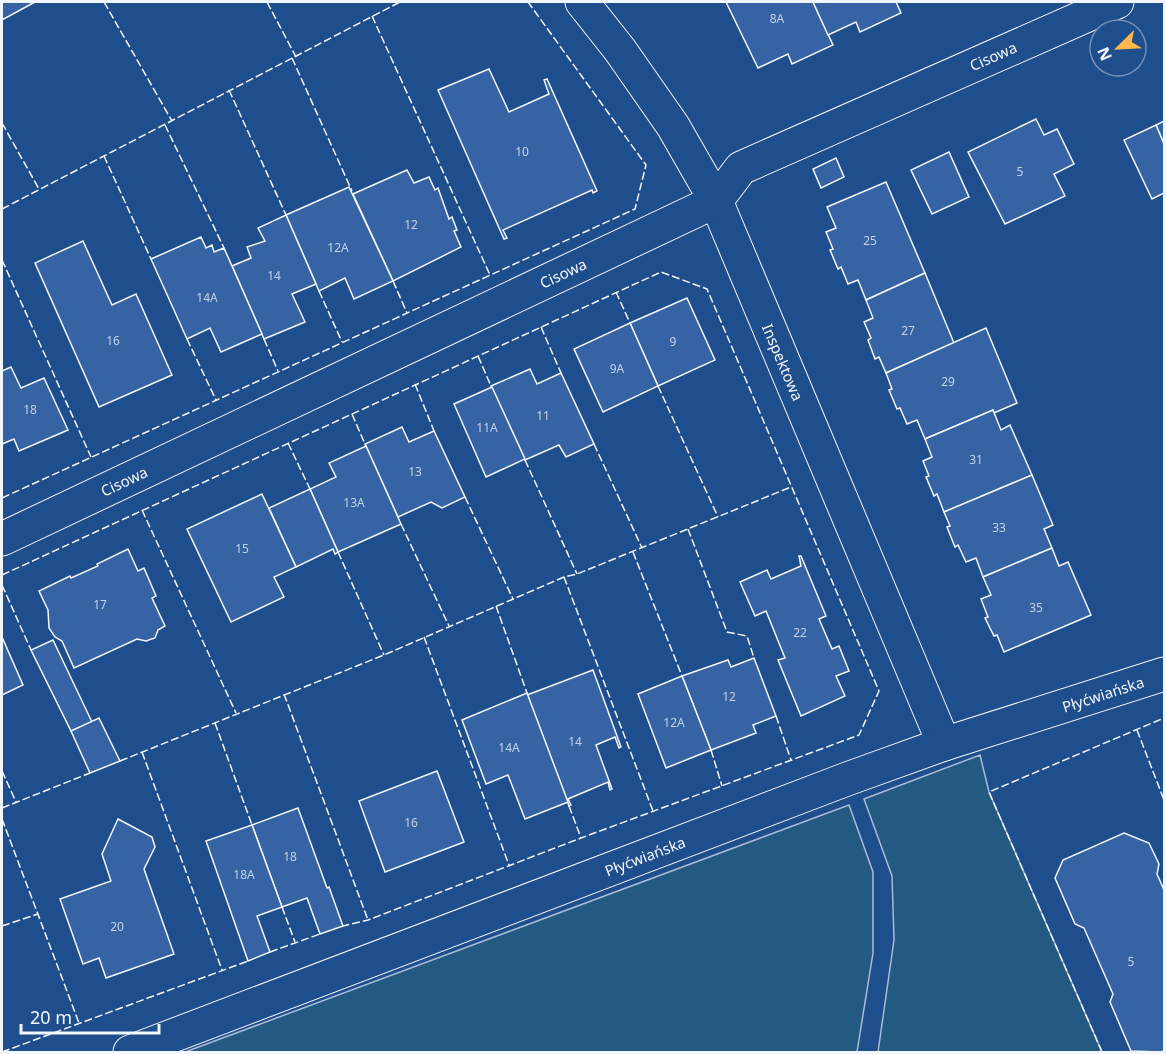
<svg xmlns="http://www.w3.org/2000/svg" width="1166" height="1054" font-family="'Noto Sans',sans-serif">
<rect width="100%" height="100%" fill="#1f4e8c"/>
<g fill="#245a82" stroke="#a8bbd7" stroke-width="1.5">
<path d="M 980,755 L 989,792 L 1102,1052 L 878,1052 L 894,940 L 892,876 L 864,799 Z"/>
<path d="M 849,805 L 873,872 L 873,953 L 857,1052 L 185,1052 Z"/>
</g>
<g fill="#3563a3" stroke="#f2f6ff" stroke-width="1.5">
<path d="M 2,2 L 35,2 L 2,20 Z"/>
<path d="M 726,2 L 813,2 L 833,45 L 792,64 L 788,54 L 758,68 Z"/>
<path d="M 813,2 L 896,2 L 901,13 L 860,32 L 856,22 L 828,35 Z"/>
<path d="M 489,69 L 509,112 L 549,94 L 544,80 L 547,79 L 597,191 L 593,193 L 592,190 L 503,230 L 507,238 L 504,239 L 438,90 Z"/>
<path d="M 1036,119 L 1044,135 L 1057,129 L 1074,164 L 1054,174 L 1065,196 L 1005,224 L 968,152 Z"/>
<path d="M 1164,121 L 1164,144 L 1156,125 Z"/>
<path d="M 1156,125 L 1164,144 L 1164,193 L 1152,199 L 1124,140 Z"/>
<path d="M 949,152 L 969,197 L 932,214 L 911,170 Z"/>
<path d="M 836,158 L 844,177 L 821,188 L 813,169 Z"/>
<path d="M 407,170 L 414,183 L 429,177 L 435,190 L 438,188 L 449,219 L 452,217 L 457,230 L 454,231 L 461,247 L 393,281 L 353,194 Z"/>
<path d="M 886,182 L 925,273 L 866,300 L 858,280 L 848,284 L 841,267 L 838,269 L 830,250 L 833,249 L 826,232 L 836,228 L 827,207 Z"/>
<path d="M 349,187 L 393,281 L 354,299 L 345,278 L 319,291 L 286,215 Z"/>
<path d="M 286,215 L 316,284 L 292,294 L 305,322 L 264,339 L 232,266 L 251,258 L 247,247 L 265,241 L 258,228 Z"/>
<path d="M 201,237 L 206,248 L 212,245 L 214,252 L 224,248 L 262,334 L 221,352 L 210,328 L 187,339 L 151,259 Z"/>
<path d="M 83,241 L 112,305 L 136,294 L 172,375 L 99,407 L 35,263 Z"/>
<path d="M 925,273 L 954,343 L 886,373 L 879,357 L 875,359 L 868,340 L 871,338 L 864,322 L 873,318 L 866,300 Z"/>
<path d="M 687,298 L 715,360 L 658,386 L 630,323 Z"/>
<path d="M 630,323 L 658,386 L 603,412 L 574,349 Z"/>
<path d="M 986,328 L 1017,403 L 994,413 L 993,410 L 925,439 L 917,420 L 907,424 L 900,408 L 897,409 L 889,390 L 892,389 L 886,373 Z"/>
<path d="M 11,367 L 21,388 L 44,378 L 68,430 L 19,451 L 14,439 L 2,444 L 2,371 Z"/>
<path d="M 530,369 L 537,384 L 561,373 L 594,444 L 566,457 L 559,445 L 525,460 L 491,386 Z"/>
<path d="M 492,387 L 525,459 L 486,477 L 454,404 Z"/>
<path d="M 993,410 L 1001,430 L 1010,425 L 1032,475 L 944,512 L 937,494 L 934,496 L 926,477 L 929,476 L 923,461 L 932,457 L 925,439 Z"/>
<path d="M 402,427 L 409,442 L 434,431 L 465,497 L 442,508 L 431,502 L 398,517 L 365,444 Z"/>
<path d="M 366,446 L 401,524 L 338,552 L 310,489 L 336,477 L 329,463 Z"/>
<path d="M 1032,475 L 1053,525 L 1044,529 L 1052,548 L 983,577 L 976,558 L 966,562 L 958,545 L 955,547 L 947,527 L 950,526 L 944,512 Z"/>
<path d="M 310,489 L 338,552 L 335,554 L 333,549 L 296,567 L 269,508 Z"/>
<path d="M 262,494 L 296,567 L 274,577 L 284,597 L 231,622 L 187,529 Z"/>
<path d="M 1052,548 L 1059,566 L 1068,562 L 1091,615 L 1004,652 L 997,635 L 994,636 L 985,618 L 988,617 L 981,599 L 991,595 L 983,577 Z"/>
<path d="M 128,549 L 138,571 L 144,568 L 156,596 L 152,598 L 165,626 L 158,630 L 155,638 L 146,641 L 137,639 L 74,668 L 62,641 L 55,637 L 49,628 L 48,610 L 39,591 L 70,576 L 71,578 L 98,566 L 97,564 Z"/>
<path d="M 799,556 L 801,556 L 826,616 L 819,619 L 832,649 L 839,646 L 849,671 L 836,676 L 845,696 L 801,716 L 778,660 L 785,658 L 766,611 L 755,616 L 740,582 L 767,570 L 771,579 L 801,566 Z"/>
<path d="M 2,637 L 23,685 L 2,695 Z"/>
<path d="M 53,640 L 92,722 L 71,731 L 31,650 Z"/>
<path d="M 754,658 L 776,716 L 753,725 L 756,733 L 711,750 L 682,676 L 728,660 L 731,667 Z"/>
<path d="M 593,670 L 621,747 L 619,748 L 615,737 L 596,745 L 612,789 L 610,790 L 608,782 L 568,799 L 571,805 L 569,806 L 527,695 Z"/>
<path d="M 682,676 L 711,750 L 666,768 L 638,694 Z"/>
<path d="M 527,693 L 568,802 L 525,819 L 508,775 L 486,784 L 462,720 Z"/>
<path d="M 99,718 L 120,761 L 90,773 L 71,731 Z"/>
<path d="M 437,771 L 464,842 L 385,872 L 359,801 Z"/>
<path d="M 298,808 L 327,888 L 329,887 L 343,926 L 320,934 L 307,898 L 282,907 L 252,825 Z"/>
<path d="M 118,819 L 152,837 L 155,847 L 144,869 L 174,954 L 106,978 L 99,958 L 83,964 L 60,899 L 111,881 L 102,854 Z"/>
<path d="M 252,825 L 282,907 L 257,916 L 270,952 L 248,961 L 206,841 Z"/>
<path d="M 1124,833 L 1149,843 L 1159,864 L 1157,874 L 1164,890 L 1164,1051 L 1160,1052 L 1131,1051 L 1110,1002 L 1113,994 L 1084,928 L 1075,924 L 1055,878 L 1063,860 Z"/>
</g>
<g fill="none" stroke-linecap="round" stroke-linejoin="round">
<defs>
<g id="minor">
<path d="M 582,2 L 620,50 L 673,126 L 716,201 L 944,744"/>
<path d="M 2,539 L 716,201 L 741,168 L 1117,2"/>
<path d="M 130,1052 L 847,779 L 944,744 L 1164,674"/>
</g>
</defs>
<use href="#minor" stroke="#f2f6ff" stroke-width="35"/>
<use href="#minor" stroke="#1f4e8c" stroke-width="33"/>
<g stroke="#f2f6ff" stroke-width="1.5" stroke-dasharray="8 3" stroke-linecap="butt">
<path d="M 104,2 L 172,121"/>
<path d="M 267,2 L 296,57"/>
<path d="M 372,16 L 490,275"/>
<path d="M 292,58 L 352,191"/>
<path d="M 229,90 L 286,215"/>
<path d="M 2,123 L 39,189"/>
<path d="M 165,125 L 224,248"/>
<path d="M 104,156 L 151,259"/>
<path d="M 2,209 L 400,2"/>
<path d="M 2,260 L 91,457"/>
<path d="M 393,281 L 407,313"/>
<path d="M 319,291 L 342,342"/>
<path d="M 616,292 L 630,323"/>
<path d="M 541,327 L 561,373"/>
<path d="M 187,339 L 216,400"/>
<path d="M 264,339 L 278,371"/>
<path d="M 478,356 L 491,386"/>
<path d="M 415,384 L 434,431"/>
<path d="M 658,386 L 718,517"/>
<path d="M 352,414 L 365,444"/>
<path d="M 288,443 L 310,489"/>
<path d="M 594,444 L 642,548"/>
<path d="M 525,460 L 577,574"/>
<path d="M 465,497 L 513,599"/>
<path d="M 2,498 L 635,209 L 646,165 L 528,2"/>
<path d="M 142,510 L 236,713"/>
<path d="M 401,524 L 449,626"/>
<path d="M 688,529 L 727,632 L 747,636 L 754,658"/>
<path d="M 338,552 L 384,655"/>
<path d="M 633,552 L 682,676"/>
<path d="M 2,575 L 661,272 L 707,289 L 879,691 L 859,735 L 581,838 L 368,920 L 343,926"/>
<path d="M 564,577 L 653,811"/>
<path d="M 2,585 L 31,650"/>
<path d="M 496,606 L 527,693"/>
<path d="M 424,637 L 509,865"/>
<path d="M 284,694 L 368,920"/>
<path d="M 776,716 L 791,760"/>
<path d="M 215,723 L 252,825"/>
<path d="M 1137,730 L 1164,800"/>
<path d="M 711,750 L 722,786"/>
<path d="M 142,752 L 222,970"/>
<path d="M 120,761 L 384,655 L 564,577 L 577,574 L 791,487"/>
<path d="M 2,771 L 16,802"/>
<path d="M 569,806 L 581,838"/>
<path d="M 2,808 L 90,773"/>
<path d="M 2,819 L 79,1023"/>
<path d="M 282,907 L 295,942"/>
<path d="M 2,926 L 38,914"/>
<path d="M 270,952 L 320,934"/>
<path d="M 2,1052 L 248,961"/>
<path d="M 1102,1052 L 989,792 L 1164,718"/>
</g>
</g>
<g text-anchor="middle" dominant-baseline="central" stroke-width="4.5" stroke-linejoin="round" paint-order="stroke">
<g font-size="12" fill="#c3d1e8">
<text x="777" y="18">8A</text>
<text x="522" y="151">10</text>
<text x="1020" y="171">5</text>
<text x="411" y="224">12</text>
<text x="870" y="240">25</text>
<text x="338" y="247">12A</text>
<text x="274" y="275">14</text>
<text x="207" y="297">14A</text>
<text x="908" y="330">27</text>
<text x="113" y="340">16</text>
<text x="673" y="341">9</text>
<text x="617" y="368">9A</text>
<text x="948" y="381">29</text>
<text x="30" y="409">18</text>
<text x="543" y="415">11</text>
<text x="487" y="427">11A</text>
<text x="976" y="459">31</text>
<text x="415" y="471">13</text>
<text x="354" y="502">13A</text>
<text x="999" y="527">33</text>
<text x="242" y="548">15</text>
<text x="100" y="604">17</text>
<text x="1036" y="607">35</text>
<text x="800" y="632">22</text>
<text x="729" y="696">12</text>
<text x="674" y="722">12A</text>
<text x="575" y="741">14</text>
<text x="509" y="747">14A</text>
<text x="411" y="822">16</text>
<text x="290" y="856">18</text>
<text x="244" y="874">18A</text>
<text x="117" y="926">20</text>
<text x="1131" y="961">5</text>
</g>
<g font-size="15" fill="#f2f6ff" stroke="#1f4e8c">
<text transform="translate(993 56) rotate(-24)">Cisowa</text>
<text transform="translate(563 273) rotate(-25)">Cisowa</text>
<text transform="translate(783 362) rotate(67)">Inspektowa</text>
<text transform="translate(124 481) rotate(-25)">Cisowa</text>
<text transform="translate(1103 694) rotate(-18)">Płyćwiańska</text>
<text transform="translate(645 856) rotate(-21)">Płyćwiańska</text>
</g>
</g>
<rect width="1166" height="1054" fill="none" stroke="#f2f6ff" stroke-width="6"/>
<g transform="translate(1118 48) rotate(246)"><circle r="28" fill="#1f4e8c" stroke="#7391ba" stroke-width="1.5"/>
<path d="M0-4.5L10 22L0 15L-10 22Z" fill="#ffb74d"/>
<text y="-9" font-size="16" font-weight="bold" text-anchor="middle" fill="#f2f6ff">N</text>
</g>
<path d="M21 1024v9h138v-9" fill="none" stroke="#f2f6ff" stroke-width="3"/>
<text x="30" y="1024" font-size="18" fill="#f2f6ff" stroke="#1f4e8c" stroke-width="4.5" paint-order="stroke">20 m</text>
</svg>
